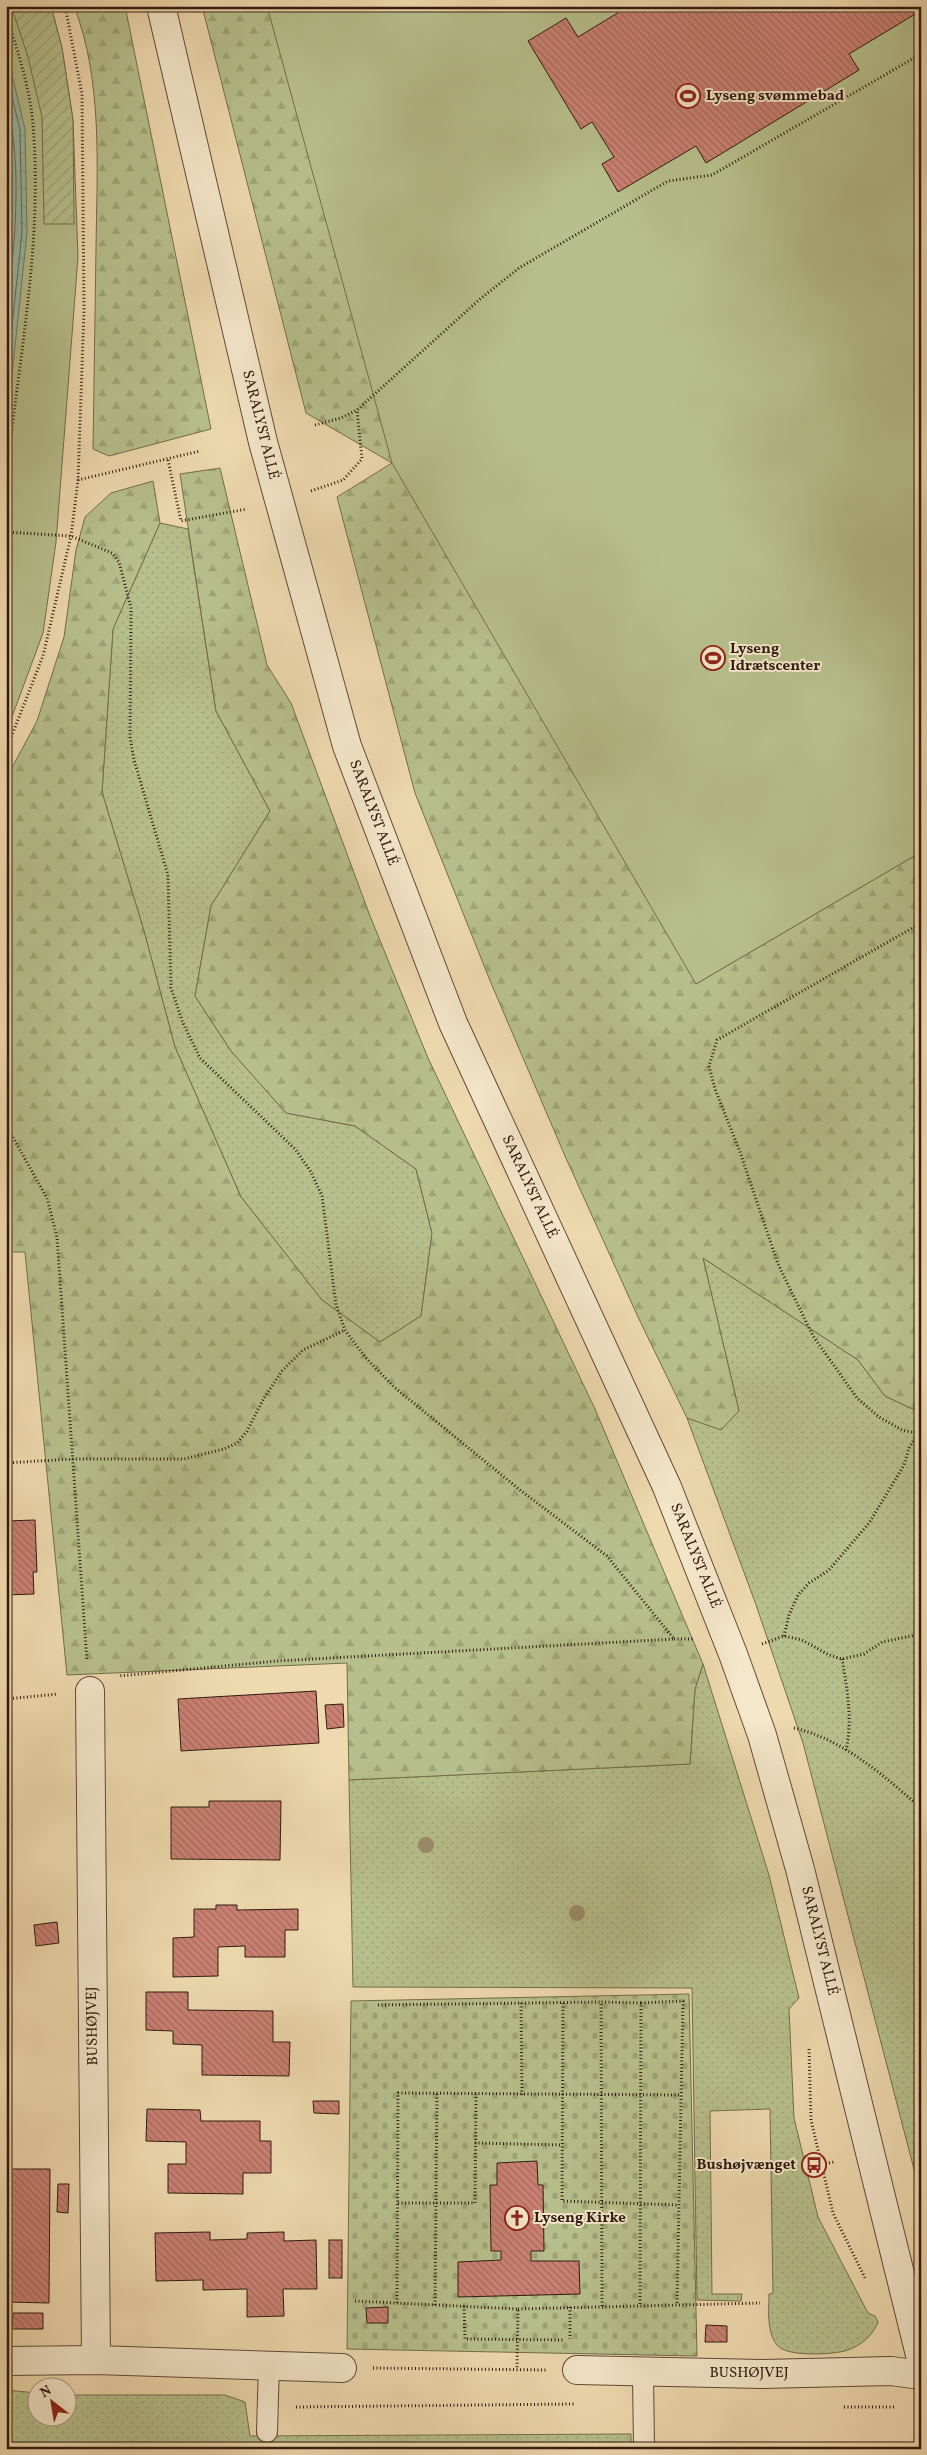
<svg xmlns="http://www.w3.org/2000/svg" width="927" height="2455" font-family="Vollkorn,serif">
<defs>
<pattern id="grass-dots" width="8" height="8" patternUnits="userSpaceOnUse" patternTransform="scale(1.25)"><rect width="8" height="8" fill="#b7c08c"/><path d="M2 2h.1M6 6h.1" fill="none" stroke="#9ea478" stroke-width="1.8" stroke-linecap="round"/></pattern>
<pattern id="forest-firs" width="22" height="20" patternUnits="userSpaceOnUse" patternTransform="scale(1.25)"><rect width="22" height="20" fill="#b7c08c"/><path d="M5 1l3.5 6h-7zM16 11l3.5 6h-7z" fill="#9ea478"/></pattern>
<pattern id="cemetery-stones" width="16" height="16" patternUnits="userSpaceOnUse" patternTransform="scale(1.25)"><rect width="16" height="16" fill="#b7c08c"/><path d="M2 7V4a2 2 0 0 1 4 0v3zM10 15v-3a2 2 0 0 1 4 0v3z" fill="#9ea478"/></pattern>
<pattern id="garden-furrows" width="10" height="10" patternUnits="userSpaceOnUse" patternTransform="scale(1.25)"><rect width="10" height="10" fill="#b7c08c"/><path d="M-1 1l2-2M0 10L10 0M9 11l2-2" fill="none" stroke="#9ea478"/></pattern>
<pattern id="water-ripples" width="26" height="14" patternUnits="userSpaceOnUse" patternTransform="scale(1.25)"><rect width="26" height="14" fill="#9abba7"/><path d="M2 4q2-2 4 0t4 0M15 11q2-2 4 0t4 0" fill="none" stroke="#85a08f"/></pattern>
<pattern id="building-back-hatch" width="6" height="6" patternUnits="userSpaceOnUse" patternTransform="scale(1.25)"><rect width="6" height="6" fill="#cb8174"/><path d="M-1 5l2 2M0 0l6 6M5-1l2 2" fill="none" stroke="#a5695e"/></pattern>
</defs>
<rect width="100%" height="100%" fill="#efdaaf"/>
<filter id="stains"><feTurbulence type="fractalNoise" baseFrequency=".004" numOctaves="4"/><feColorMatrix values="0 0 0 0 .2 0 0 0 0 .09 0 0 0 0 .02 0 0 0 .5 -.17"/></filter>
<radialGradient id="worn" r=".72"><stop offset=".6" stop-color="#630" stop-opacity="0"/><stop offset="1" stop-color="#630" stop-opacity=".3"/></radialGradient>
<g fill="url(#grass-dots)" stroke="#746d4e">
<path d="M 160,523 L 188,529 L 216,711 L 270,811 L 211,906 L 195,996 L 231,1051 L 286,1113 L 355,1126 L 416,1169 L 432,1233 L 421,1316 L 380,1342 L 322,1300 L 241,1197 L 175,1047 L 144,931 L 102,792 L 113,629 Z"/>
<path d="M 703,1258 L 858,1360 L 885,1396 L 921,1413 L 921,2180 L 915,2173 L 803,1743 L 755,1602 L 687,1418 L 721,1429 L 739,1411 Z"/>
<path d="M 703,1664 L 769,1875 L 799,1998 L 789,2009 L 794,2118 L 818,2217 L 868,2313 L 875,2316 L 878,2322 C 873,2335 862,2345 848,2350 C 834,2355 788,2357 778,2346 C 766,2333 769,2310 769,2294 L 773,2293 L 770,2109 L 710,2111 L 712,2294 L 742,2294 L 741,2301 L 697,2300 L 692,1988 L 353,1987 L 349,1780 L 690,1764 L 695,1689 Z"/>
<path d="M 6,2390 L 37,2393 L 38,2418 L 68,2418 L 68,2395 L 225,2395 L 245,2402 L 250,2436 L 631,2434 L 631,2449 L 6,2449 Z"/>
</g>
<g fill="url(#forest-firs)" stroke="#746d4e">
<path d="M 74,6 L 125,6 L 211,429 L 109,456 L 93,449 C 94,382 95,315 96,247 C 97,168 103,81 74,6 Z"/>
<path d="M 202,6 L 313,6 L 696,984 L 921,852 L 921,1413 L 885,1396 L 858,1360 L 703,1258 L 739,1411 L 721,1430 L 687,1418 L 638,1317 L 565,1156 L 491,983 L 415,793 L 337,497 L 392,463 L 306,413 Z"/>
<path d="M 220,468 L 267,665 L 291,703 L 370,916 L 428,1058 L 595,1409 L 703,1664 L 695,1689 L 690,1764 L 349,1780 L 347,1663 L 67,1675 L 25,1252 L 6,1252 L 6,779 L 37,721 L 64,637 L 76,550 L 85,517 L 111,493 L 153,481 L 160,523 L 113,629 L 102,792 L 144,931 L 175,1047 L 241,1197 L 322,1300 L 380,1342 L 421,1316 L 432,1233 L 416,1169 L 355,1126 L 286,1113 L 231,1051 L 195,996 L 211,906 L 270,811 L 216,711 L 180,474 Z"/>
</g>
<path fill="url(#cemetery-stones)" stroke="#746d4e" d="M 689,1994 L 697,2356 L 347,2349 L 351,2001 Z"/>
<g fill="#b7c08c" stroke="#746d4e">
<path d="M 6,6 L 51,6 L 62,48 L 73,120 L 78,257 L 56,542 L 43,633 L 6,733 Z"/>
<path d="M 267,6 L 921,6 L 921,852 L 696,984 L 392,463 Z"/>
</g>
<path fill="url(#garden-furrows)" stroke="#746d4e" d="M 11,6 L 51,6 L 62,48 L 73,120 L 74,224 L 44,224 L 42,117 L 28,57 Z"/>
<path fill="url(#water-ripples)" stroke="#707b6b" d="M 6,50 L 25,129 L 27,233 L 6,432 Z"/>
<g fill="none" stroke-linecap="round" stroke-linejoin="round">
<g stroke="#656a5c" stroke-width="1">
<path d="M 6,71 L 20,130 L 22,232 L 6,383"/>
<path d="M 6,98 C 24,171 14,248 6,322"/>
<path d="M 6,130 L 6,248"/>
</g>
</g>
<g fill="url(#building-back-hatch)" stroke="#301a10">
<path d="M 629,6 L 914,6 L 917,13 L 849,54 L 859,70 L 706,163 L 696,146 L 618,192 L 602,164 L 614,157 L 592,122 L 581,129 L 528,41 L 566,18 L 578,37 Z"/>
<path d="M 35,1520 L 37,1572 L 33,1572 L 34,1594 L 6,1595 L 6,1521 Z"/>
<path d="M 316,1691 L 319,1743 L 181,1751 L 178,1699 Z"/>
<path d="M 343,1704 L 344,1727 L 327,1729 L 325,1705 Z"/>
<path d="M 6,1787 L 9,1787 L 12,1828 L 6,1829 Z"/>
<path d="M 209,1801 L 281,1801 L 280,1860 L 171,1859 L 171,1807 L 209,1807 Z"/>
<path d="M 216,1905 L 237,1905 L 237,1910 L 298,1909 L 298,1930 L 285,1930 L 285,1957 L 245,1957 L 245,1946 L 218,1947 L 218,1976 L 173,1977 L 173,1938 L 194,1937 L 194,1909 L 216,1909 Z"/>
<path d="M 57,1922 L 59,1943 L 36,1946 L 34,1925 Z"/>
<path d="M 146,1992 L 188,1992 L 188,2010 L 273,2011 L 273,2042 L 290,2042 L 289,2076 L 202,2075 L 202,2045 L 173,2044 L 173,2031 L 146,2030 Z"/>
<path d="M 313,2101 L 339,2101 L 339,2114 L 314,2113 Z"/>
<path d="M 147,2109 L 200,2110 L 201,2121 L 260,2121 L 260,2141 L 271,2141 L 271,2173 L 243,2173 L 243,2194 L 168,2193 L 168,2164 L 186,2164 L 186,2142 L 146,2141 Z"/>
<path d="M 537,2161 L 538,2185 L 543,2185 L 544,2251 L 531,2251 L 531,2261 L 579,2261 L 580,2294 L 458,2297 L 458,2262 L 501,2260 L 501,2251 L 491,2251 L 490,2185 L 497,2185 L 497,2163 Z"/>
<path d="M 6,2169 L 50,2169 L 49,2303 L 6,2302 Z"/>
<path d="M 58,2184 L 69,2184 L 68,2213 L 57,2212 Z"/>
<path d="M 210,2232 L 210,2240 L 247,2239 L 247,2233 L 284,2232 L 284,2241 L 316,2240 L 317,2289 L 283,2289 L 284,2316 L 247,2317 L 247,2289 L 203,2290 L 203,2280 L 156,2281 L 155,2233 Z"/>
<rect x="329" y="2240" width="13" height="38"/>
<path d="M 388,2307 L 388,2323 L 367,2323 L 366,2308 Z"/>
<path d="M 13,2313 L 43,2313 L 43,2329 L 12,2329 Z"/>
<path d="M 706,2325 L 727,2326 L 727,2342 L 705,2342 Z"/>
</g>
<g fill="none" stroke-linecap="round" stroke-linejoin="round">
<defs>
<g id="service">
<path d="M 643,2372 L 644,2449"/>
<path d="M 267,2432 L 269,2364"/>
</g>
<g id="minor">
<path d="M 90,1691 L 96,2360"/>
<path d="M 6,2361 L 96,2360 L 342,2368"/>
<path d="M 577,2370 L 761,2374 L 891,2371 L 921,2375"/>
</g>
<path id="tertiary" d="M 161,6 L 263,442 L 347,746 L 453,1023 L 667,1487 L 733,1654 L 762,1735 L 800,1869 L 921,2359"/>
</defs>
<use href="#service" stroke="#604a38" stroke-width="22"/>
<use href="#minor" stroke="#604a38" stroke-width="30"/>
<use href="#tertiary" stroke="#604a38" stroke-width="30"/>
<g stroke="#301a10" stroke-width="3" stroke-dasharray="1 2.5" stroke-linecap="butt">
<path d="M 6,14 C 17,50 30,87 33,125 C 43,244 18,362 6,481"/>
<path d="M 315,425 L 341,418 L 357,410 L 480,299 L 519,268 L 668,181 L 712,175 L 921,54"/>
<path d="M 168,460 L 181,521 L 247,509"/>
<path d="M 78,480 L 200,451"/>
<path d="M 311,491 L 343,480 L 362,459 L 357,410"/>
<path d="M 6,532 L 71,536 L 112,553 L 119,562 L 131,608 L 130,737 L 134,760 L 168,875 L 171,988 L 183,1023 L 200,1058 L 296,1150 L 311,1172 L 322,1196 L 336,1305 L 345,1330 L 365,1357 L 394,1387 L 520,1490 L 607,1556 L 674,1639 L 277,1661 L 119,1676"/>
<path d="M 6,750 L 43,656 L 71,536 L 78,480 L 84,311 L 82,94 L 65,6"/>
<path d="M 921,923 L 717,1040 L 709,1066 L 715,1089 L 740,1152 L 778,1264 L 813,1336 L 857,1398 L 879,1417 L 902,1430 L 921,1434"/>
<path d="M 6,1125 L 47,1198 L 57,1237 L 87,1661"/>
<path d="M 6,1463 L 72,1459 L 184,1459 L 224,1449 L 237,1443 L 247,1431 L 264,1398 L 282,1371 L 303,1350 L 345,1330"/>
<path d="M 784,1636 L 789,1615 L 798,1595 L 809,1583 L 829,1570 L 869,1523 L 904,1465 L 909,1448 L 918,1433"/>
<path d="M 674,1639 L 693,1639"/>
<path d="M 762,1644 L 784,1636 L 802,1640 L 829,1655 L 842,1659 L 864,1654 L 882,1642 L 921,1634"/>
<path d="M 842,1659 C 847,1688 853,1721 846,1750"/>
<path d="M 6,1699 L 58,1694"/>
<path d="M 794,1728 C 843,1739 884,1776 921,1808"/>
<path d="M 521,2003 L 522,2095"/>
<path d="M 563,2003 L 562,2201 L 679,2205"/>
<path d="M 641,2003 L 683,2001 L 677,2304"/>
<path d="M 378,2005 L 601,2002"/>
<path d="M 809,2049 L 811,2120 L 833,2213 L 865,2278"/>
<path d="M 475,2143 L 562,2145"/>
<path d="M 822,2164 L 834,2162"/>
<path d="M 398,2203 L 475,2203 L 476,2094"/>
<path d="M 355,2301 L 518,2309 L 517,2369"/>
<path d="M 397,2303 L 398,2093 L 681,2095"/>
<path d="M 435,2305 L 437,2093"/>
<path d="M 464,2306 L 465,2339 L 564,2340"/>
<path d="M 602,2306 L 601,2002 L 641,2003 L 640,2305"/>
<path d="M 570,2307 L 570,2339"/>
<path d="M 518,2309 L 760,2303"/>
<path d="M 373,2368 L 547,2370"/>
<path d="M 296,2407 L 575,2404"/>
<path d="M 844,2407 L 895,2407"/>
</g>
<use href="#service" stroke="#f5e7cb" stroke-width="20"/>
<use href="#minor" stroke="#f5e7cb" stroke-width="28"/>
<use href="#tertiary" stroke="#f5e7cb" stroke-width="28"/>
</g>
<g fill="#9c8c6c">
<circle cx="426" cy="1845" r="8"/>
<circle cx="577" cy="1913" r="8"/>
</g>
<defs>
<symbol id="stadium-ring" viewBox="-11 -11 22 22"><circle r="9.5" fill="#f5e7cb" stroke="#8f2418" stroke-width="1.5"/><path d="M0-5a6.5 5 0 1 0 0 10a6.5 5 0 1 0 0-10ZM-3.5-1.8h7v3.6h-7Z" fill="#8f2418"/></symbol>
<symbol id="bus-ring" viewBox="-11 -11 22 22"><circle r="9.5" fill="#f5e7cb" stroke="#8f2418" stroke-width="1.5"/><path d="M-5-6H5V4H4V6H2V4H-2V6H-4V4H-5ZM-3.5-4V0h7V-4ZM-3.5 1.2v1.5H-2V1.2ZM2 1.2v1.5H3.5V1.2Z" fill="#8f2418"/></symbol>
<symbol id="church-ring" viewBox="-11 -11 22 22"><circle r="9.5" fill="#f5e7cb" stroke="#8f2418" stroke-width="1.5"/><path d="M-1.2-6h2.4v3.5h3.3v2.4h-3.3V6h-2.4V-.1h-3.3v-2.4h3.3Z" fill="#8f2418"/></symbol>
</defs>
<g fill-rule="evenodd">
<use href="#stadium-ring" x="674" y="82" width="28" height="28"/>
<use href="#stadium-ring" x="699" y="644" width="28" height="28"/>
<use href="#bus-ring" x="800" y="2151" width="28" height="28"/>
<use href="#church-ring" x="503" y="2204" width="28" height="28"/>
</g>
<g text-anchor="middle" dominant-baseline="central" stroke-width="4" stroke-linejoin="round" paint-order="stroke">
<g font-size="15" font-weight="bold" fill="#301a10" stroke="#f5e7cb" text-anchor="start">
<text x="706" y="96">Lyseng svømmebad</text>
<text x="730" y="649">Lyseng<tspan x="730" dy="17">Idrætscenter</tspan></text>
<text x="796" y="2165" text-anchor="end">Bushøjvænget</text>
<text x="534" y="2218">Lyseng Kirke</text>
</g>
<g font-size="15" fill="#301a10" stroke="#f5e7cb">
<text transform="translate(260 425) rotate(76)">SARALYST ALLÉ</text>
<text transform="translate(373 813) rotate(69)">SARALYST ALLÉ</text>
<text transform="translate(529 1187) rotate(65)">SARALYST ALLÉ</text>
<text transform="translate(695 1556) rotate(68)">SARALYST ALLÉ</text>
<text transform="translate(819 1941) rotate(76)">SARALYST ALLÉ</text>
<text transform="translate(93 2026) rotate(-91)">BUSHØJVEJ</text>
<text x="749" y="2373">BUSHØJVEJ</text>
</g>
</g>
<rect width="927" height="2455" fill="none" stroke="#efdaaf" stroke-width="25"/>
<rect x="8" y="8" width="912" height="2440" fill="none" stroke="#301a10" stroke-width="2.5"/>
<rect x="12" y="12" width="902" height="2430" fill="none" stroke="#301a10"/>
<g transform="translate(52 2402) rotate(329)"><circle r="24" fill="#f5e7cb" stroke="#a69580"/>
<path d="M0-4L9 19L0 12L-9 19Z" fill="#8f2418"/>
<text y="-8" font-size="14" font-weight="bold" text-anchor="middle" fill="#301a10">N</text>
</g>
<rect width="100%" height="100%" filter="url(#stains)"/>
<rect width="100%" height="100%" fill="url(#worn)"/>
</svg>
